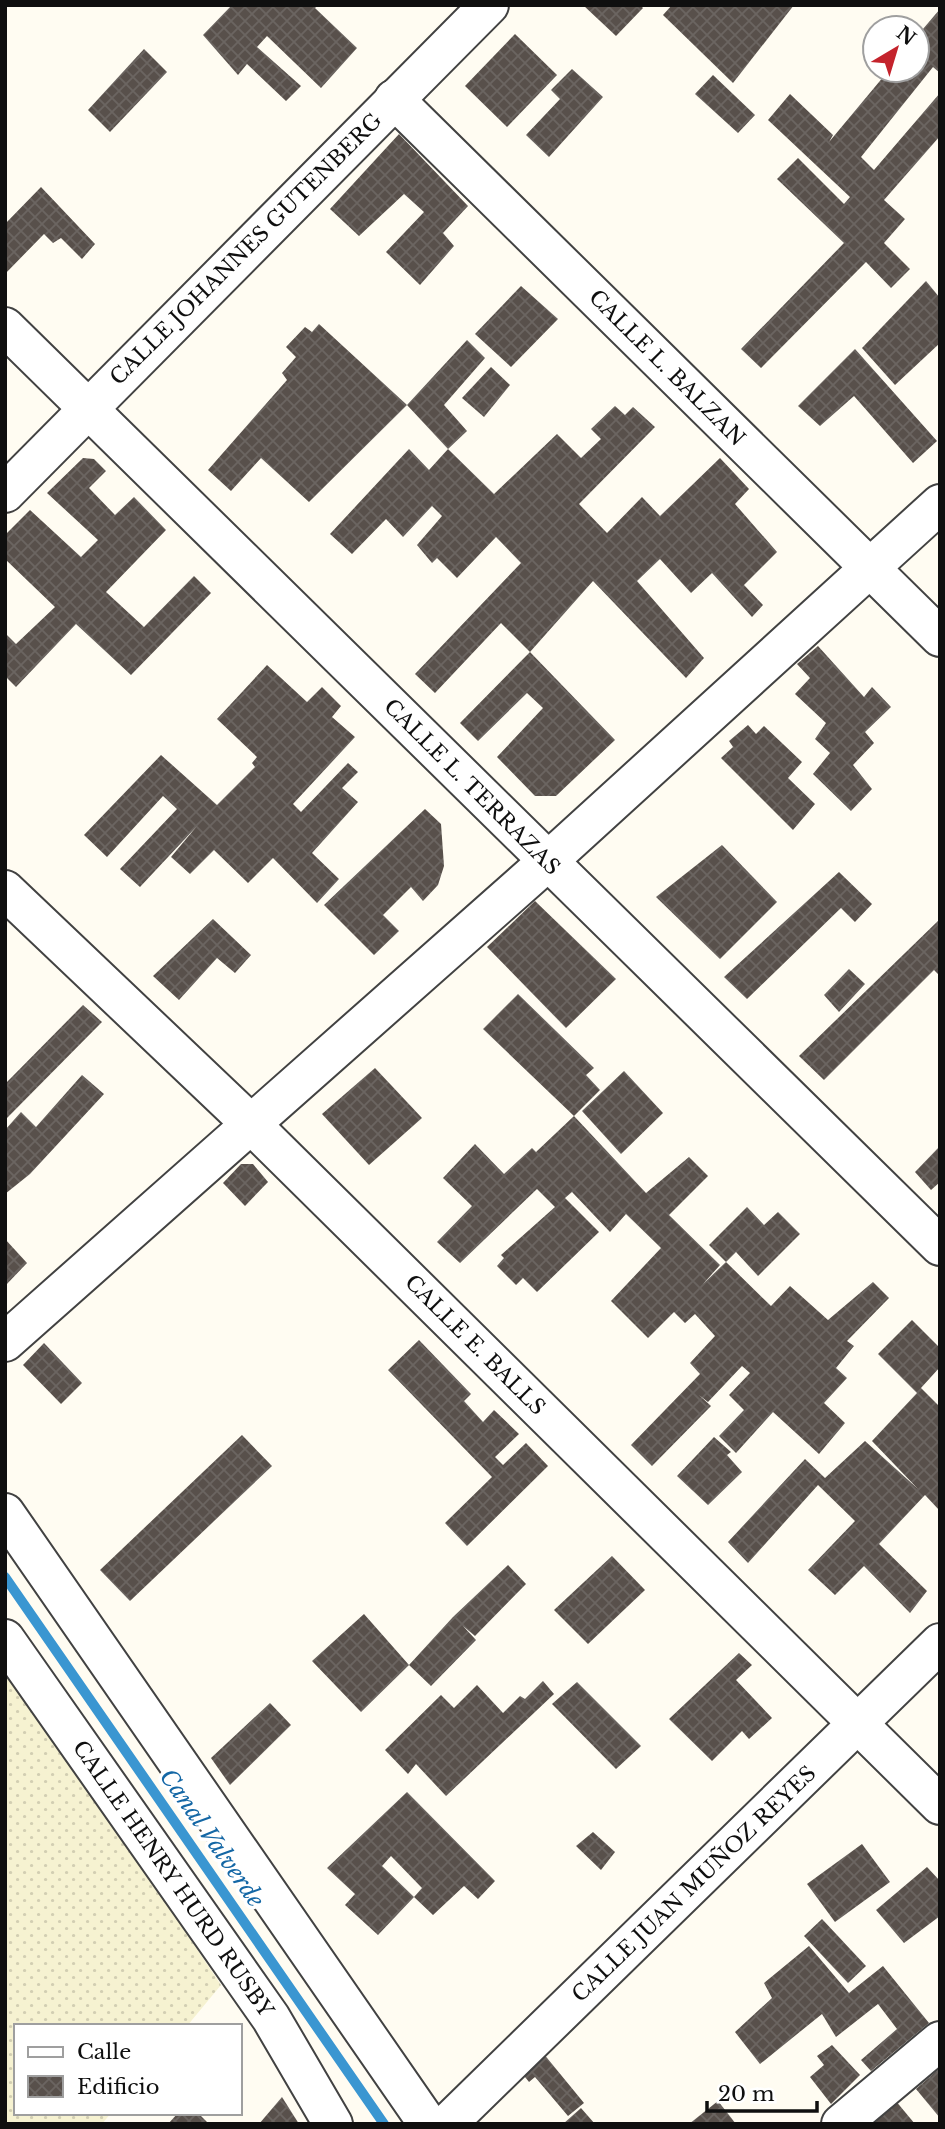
<svg xmlns="http://www.w3.org/2000/svg" width="945" height="2129" font-family="'Libre Baskerville',serif">
<defs>
<pattern id="farmland-dots" width="8" height="8" patternUnits="userSpaceOnUse" patternTransform="scale(1.75)"><rect width="8" height="8" fill="#f6f2d1"/><path d="M2 2h.1M6 6h.1" fill="none" stroke="#d2ceb2" stroke-width="1.8" stroke-linecap="round"/></pattern>
<pattern id="building-cross-hatch" width="8" height="8" patternUnits="userSpaceOnUse" patternTransform="scale(1.75)"><rect width="8" height="8" fill="#58504b"/><path d="M0 0l8 8M0 8l8-8" fill="none" stroke="#6b6561"/></pattern>
</defs>
<rect width="100%" height="100%" fill="#fffcf2"/>
<path fill="url(#farmland-dots)" d="M 5,1662 L 221,1985 L 187,2026 L 16,2026 L 16,2113 L 111,2113 L 102,2124 L 5,2124 Z"/>
<g fill="none" stroke-linecap="round" stroke-linejoin="round">
<path stroke="#3a96d1" stroke-width="10" d="M 5,1577 L 384,2124"/>
</g>
<g fill="url(#building-cross-hatch)" fill-rule="evenodd">
<path d="M 232,5 L 318,5 L 315,8 L 357,48 L 321,88 L 267,36 L 257,47 L 301,86 L 286,101 L 247,64 L 238,75 L 203,35 Z"/>
<path d="M 583,5 L 640,5 L 643,8 L 616,36 Z"/>
<path d="M 672,5 L 794,5 L 733,83 L 663,15 Z"/>
<path d="M 940,9 L 940,73 L 933,67 L 861,157 L 874,170 L 940,93 L 940,136 L 884,200 L 905,219 L 884,243 L 910,269 L 891,288 L 866,262 L 761,368 L 741,349 L 844,243 L 777,179 L 798,158 L 844,204 L 850,197 L 768,120 L 790,94 L 833,135 L 829,142 L 889,70 L 917,70 L 917,36 Z"/>
<path d="M 515,34 L 557,75 L 507,127 L 465,86 Z"/>
<path d="M 144,49 L 167,72 L 110,132 L 88,110 Z"/>
<path d="M 572,69 L 603,97 L 549,157 L 526,135 L 560,99 L 551,90 Z"/>
<path d="M 713,75 L 755,115 L 738,133 L 695,94 Z"/>
<path d="M 399,134 L 468,206 L 443,233 L 454,246 L 420,285 L 386,252 L 424,212 L 404,194 L 359,236 L 330,209 Z"/>
<path d="M 41,187 L 95,244 L 82,259 L 61,238 L 53,243 L 44,234 L 5,274 L 5,224 Z"/>
<path d="M 926,281 L 940,298 L 940,343 L 895,385 L 862,348 Z"/>
<path d="M 521,286 L 558,319 L 511,367 L 475,334 Z"/>
<path d="M 319,324 L 407,405 L 309,502 L 261,458 L 231,491 L 208,470 L 287,380 L 282,373 L 296,357 L 286,347 L 305,327 L 312,332 Z"/>
<path d="M 467,340 L 485,358 L 444,405 L 467,431 L 448,449 L 407,405 Z"/>
<path d="M 855,349 L 937,441 L 913,463 L 854,396 L 820,426 L 798,406 Z"/>
<path d="M 491,367 L 510,385 L 484,417 L 462,398 Z"/>
<path d="M 615,406 L 625,415 L 633,407 L 655,427 L 579,504 L 607,533 L 642,497 L 660,516 L 720,458 L 749,489 L 735,504 L 777,552 L 744,585 L 763,605 L 752,617 L 712,573 L 691,593 L 660,559 L 637,581 L 704,658 L 686,678 L 593,581 L 530,652 L 501,623 L 435,693 L 415,674 L 521,563 L 496,537 L 457,578 L 437,558 L 432,563 L 417,545 L 442,516 L 432,506 L 403,537 L 386,519 L 352,554 L 330,534 L 409,449 L 429,470 L 448,449 L 494,494 L 557,434 L 581,458 L 601,439 L 591,429 Z"/>
<path d="M 83,458 L 94,459 L 106,471 L 89,488 L 115,515 L 134,497 L 166,530 L 106,592 L 144,627 L 194,576 L 211,593 L 131,675 L 76,624 L 16,687 L 5,676 L 5,633 L 16,644 L 55,607 L 5,559 L 5,535 L 30,510 L 81,557 L 98,540 L 47,493 Z"/>
<path d="M 818,646 L 864,697 L 872,687 L 891,707 L 865,732 L 874,743 L 853,765 L 872,789 L 851,811 L 813,774 L 830,753 L 815,739 L 826,723 L 795,694 L 810,678 L 797,664 Z"/>
<path d="M 530,652 L 615,740 L 556,796 L 535,796 L 497,757 L 543,708 L 527,693 L 478,741 L 460,723 Z"/>
<path d="M 267,665 L 307,702 L 322,687 L 341,706 L 332,717 L 355,737 L 293,804 L 301,812 L 348,763 L 358,772 L 342,788 L 358,802 L 312,853 L 339,879 L 317,903 L 273,858 L 248,883 L 214,850 L 190,874 L 171,857 L 197,826 L 140,887 L 120,869 L 177,809 L 163,796 L 107,857 L 84,835 L 161,755 L 217,805 L 255,767 L 252,763 L 257,757 L 217,719 Z"/>
<path d="M 748,725 L 756,734 L 764,726 L 802,762 L 788,778 L 815,804 L 793,830 L 721,758 L 733,747 L 729,741 Z"/>
<path d="M 425,809 L 441,824 L 444,866 L 438,885 L 423,901 L 411,887 L 383,915 L 399,931 L 374,955 L 324,905 Z"/>
<path d="M 722,845 L 777,902 L 720,959 L 656,897 Z"/>
<path d="M 839,872 L 872,904 L 855,922 L 841,908 L 747,999 L 724,977 Z"/>
<path d="M 535,901 L 616,979 L 566,1028 L 487,947 Z"/>
<path d="M 213,919 L 251,955 L 235,973 L 217,958 L 179,1000 L 153,976 Z"/>
<path d="M 940,919 L 940,976 L 934,970 L 824,1080 L 799,1056 Z"/>
<path d="M 849,969 L 865,984 L 839,1012 L 824,995 Z"/>
<path d="M 518,994 L 594,1068 L 586,1075 L 600,1090 L 574,1116 L 646,1193 L 689,1157 L 708,1176 L 669,1215 L 720,1265 L 703,1284 L 726,1262 L 709,1245 L 747,1207 L 764,1225 L 778,1212 L 800,1234 L 758,1276 L 736,1252 L 726,1262 L 771,1306 L 790,1286 L 828,1320 L 873,1282 L 889,1298 L 847,1341 L 854,1346 L 836,1368 L 847,1378 L 824,1403 L 845,1423 L 819,1454 L 773,1412 L 736,1453 L 719,1436 L 744,1410 L 729,1395 L 750,1373 L 742,1366 L 708,1402 L 699,1395 L 711,1406 L 652,1466 L 631,1445 L 700,1374 L 690,1363 L 715,1336 L 695,1314 L 685,1323 L 674,1312 L 648,1338 L 611,1301 L 661,1248 L 626,1214 L 610,1232 L 572,1192 L 565,1198 L 599,1232 L 537,1292 L 523,1278 L 516,1285 L 497,1266 L 504,1258 L 501,1255 L 555,1207 L 537,1189 L 460,1263 L 437,1242 L 472,1206 L 443,1178 L 475,1144 L 504,1174 L 532,1148 L 536,1152 L 574,1116 L 483,1029 Z"/>
<path d="M 83,1005 L 102,1022 L 5,1120 L 5,1084 Z"/>
<path d="M 375,1068 L 422,1118 L 369,1165 L 322,1114 Z"/>
<path d="M 624,1071 L 663,1113 L 621,1154 L 582,1111 Z"/>
<path d="M 82,1075 L 104,1094 L 30,1174 L 5,1194 L 5,1130 L 21,1112 L 36,1127 Z"/>
<path d="M 940,1146 L 940,1182 L 931,1190 L 915,1172 Z"/>
<path d="M 241,1164 L 253,1164 L 268,1182 L 245,1206 L 223,1183 Z"/>
<path d="M 5,1239 L 27,1263 L 5,1286 Z"/>
<path d="M 912,1320 L 940,1348 L 940,1367 L 921,1388 L 940,1407 L 940,1511 L 925,1495 L 879,1544 L 927,1591 L 910,1613 L 864,1566 L 835,1595 L 808,1570 L 855,1521 L 818,1485 L 748,1563 L 728,1542 L 805,1459 L 825,1478 L 865,1441 L 918,1489 L 872,1441 L 917,1393 L 878,1354 Z"/>
<path d="M 419,1340 L 471,1394 L 464,1401 L 483,1422 L 494,1410 L 519,1434 L 495,1457 L 503,1465 L 526,1443 L 548,1466 L 467,1546 L 445,1523 L 492,1477 L 388,1370 Z"/>
<path d="M 44,1343 L 82,1383 L 61,1404 L 23,1365 Z"/>
<path d="M 242,1435 L 272,1466 L 130,1601 L 100,1570 Z"/>
<path d="M 714,1437 L 731,1452 L 727,1455 L 742,1472 L 708,1505 L 677,1476 Z"/>
<path d="M 612,1556 L 645,1590 L 588,1644 L 554,1610 Z"/>
<path d="M 508,1565 L 526,1584 L 475,1636 L 463,1626 L 476,1640 L 431,1686 L 409,1665 L 361,1712 L 312,1661 L 364,1614 L 409,1665 L 453,1617 Z"/>
<path d="M 739,1653 L 752,1665 L 736,1680 L 772,1718 L 749,1739 L 742,1731 L 712,1761 L 669,1719 Z"/>
<path d="M 543,1681 L 554,1694 L 446,1796 L 416,1764 L 408,1774 L 385,1750 L 441,1695 L 454,1708 L 477,1685 L 503,1713 L 520,1696 L 525,1699 Z"/>
<path d="M 577,1682 L 641,1746 L 616,1769 L 552,1704 Z"/>
<path d="M 270,1703 L 291,1725 L 230,1785 L 211,1758 Z"/>
<path d="M 407,1792 L 495,1881 L 478,1899 L 464,1886 L 433,1915 L 414,1897 L 378,1935 L 345,1905 L 355,1894 L 327,1868 ZM 391,1856 L 422,1888 L 414,1897 L 382,1866 Z"/>
<path d="M 593,1832 L 615,1852 L 601,1870 L 576,1846 Z"/>
<path d="M 862,1844 L 890,1882 L 835,1922 L 807,1884 Z"/>
<path d="M 927,1867 L 940,1881 L 940,1916 L 904,1943 L 876,1910 Z"/>
<path d="M 822,1919 L 866,1966 L 848,1983 L 804,1936 Z"/>
<path d="M 809,1946 L 849,1993 L 883,1966 L 929,2023 L 871,2071 L 861,2060 L 897,2029 L 878,2004 L 836,2037 L 822,2014 L 760,2064 L 735,2032 L 772,1998 L 764,1983 Z"/>
<path d="M 832,2045 L 860,2075 L 831,2104 L 810,2077 L 824,2065 L 817,2056 Z"/>
<path d="M 543,2053 L 584,2103 L 568,2116 L 535,2077 L 529,2082 L 521,2072 Z"/>
<path d="M 940,2068 L 940,2118 L 916,2089 Z"/>
<path d="M 885,2088 L 915,2124 L 874,2124 L 861,2106 Z"/>
<path d="M 282,2097 L 299,2124 L 259,2124 Z"/>
<path d="M 718,2101 L 736,2124 L 689,2124 Z"/>
<path d="M 581,2108 L 595,2124 L 563,2124 Z"/>
<path d="M 178,2113 L 198,2113 L 209,2124 L 168,2124 Z"/>
</g>
<g fill="none" stroke-linecap="round" stroke-linejoin="round">
<defs>
<g id="minor">
<path d="M 394,99 L 940,637"/>
<path d="M 5,327 L 940,1246"/>
<path d="M 5,493 L 489,5"/>
<path d="M 5,890 L 250,1123 L 940,1805"/>
<path d="M 5,1342 L 547,862 L 940,504"/>
<path d="M 5,1513 L 428,2124"/>
<path d="M 5,1639 L 271,2018 L 333,2124"/>
<path d="M 447,2124 L 940,1643"/>
<path d="M 841,2124 L 940,2041"/>
</g>
</defs>
<use href="#minor" stroke="#424242" stroke-width="42"/>
<use href="#minor" stroke="#fff" stroke-width="38"/>
</g>
<g text-anchor="middle" dominant-baseline="central" stroke-width="7" stroke-linejoin="round" paint-order="stroke">
<g font-size="21" fill="#0f0f0f" stroke="#fff">
<text transform="translate(246 249) rotate(-45)">CALLE JOHANNES GUTENBERG</text>
<text transform="translate(667 368) rotate(45)">CALLE L. BALZAN</text>
<text transform="translate(472 787) rotate(45)">CALLE L. TERRAZAS</text>
<text transform="translate(475 1345) rotate(45)">CALLE E. BALLS</text>
<text transform="translate(173 1879) rotate(55)">CALLE HENRY HURD RUSBY</text>
<text transform="translate(694 1884) rotate(-44)">CALLE JUAN MUÑOZ REYES</text>
</g>
<g font-size="23" font-style="italic" fill="#1467a5" stroke="#fff">
<text transform="translate(212 1838) rotate(55)">Canal Valverde</text>
</g>
</g>
<rect width="945" height="2129" fill="none" stroke="#0f0f0f" stroke-width="14"/>
<rect x="14" y="2024" width="228" height="91" fill="#ffffff" stroke="#9f9f9f" stroke-width="2"/>
<rect x="28" y="2047" width="35" height="10" fill="#ffffff" stroke="#9f9f9f" stroke-width="2"/>
<text x="77" y="2059" font-size="21" fill="#0f0f0f">Calle</text>
<rect x="28" y="2076" width="35" height="21" fill="url(#building-cross-hatch)" stroke="#9f9f9f" stroke-width="2"/>
<text x="77" y="2094" font-size="21" fill="#0f0f0f">Edificio</text>
<g transform="translate(896 49) rotate(38)"><circle r="33" fill="#ffffff" stroke="#9f9f9f" stroke-width="2"/>
<path d="M0-5L12 26L0 18L-12 26Z" fill="#c4232c"/>
<text y="-10" font-size="19" font-weight="bold" text-anchor="middle" fill="#0f0f0f">N</text>
</g>
<path d="M707 2101v10h110v-10" fill="none" stroke="#0f0f0f" stroke-width="3.5"/>
<text x="718" y="2101" font-size="21" fill="#0f0f0f" stroke="#ffffff" stroke-width="5" paint-order="stroke">20 m</text>
</svg>
